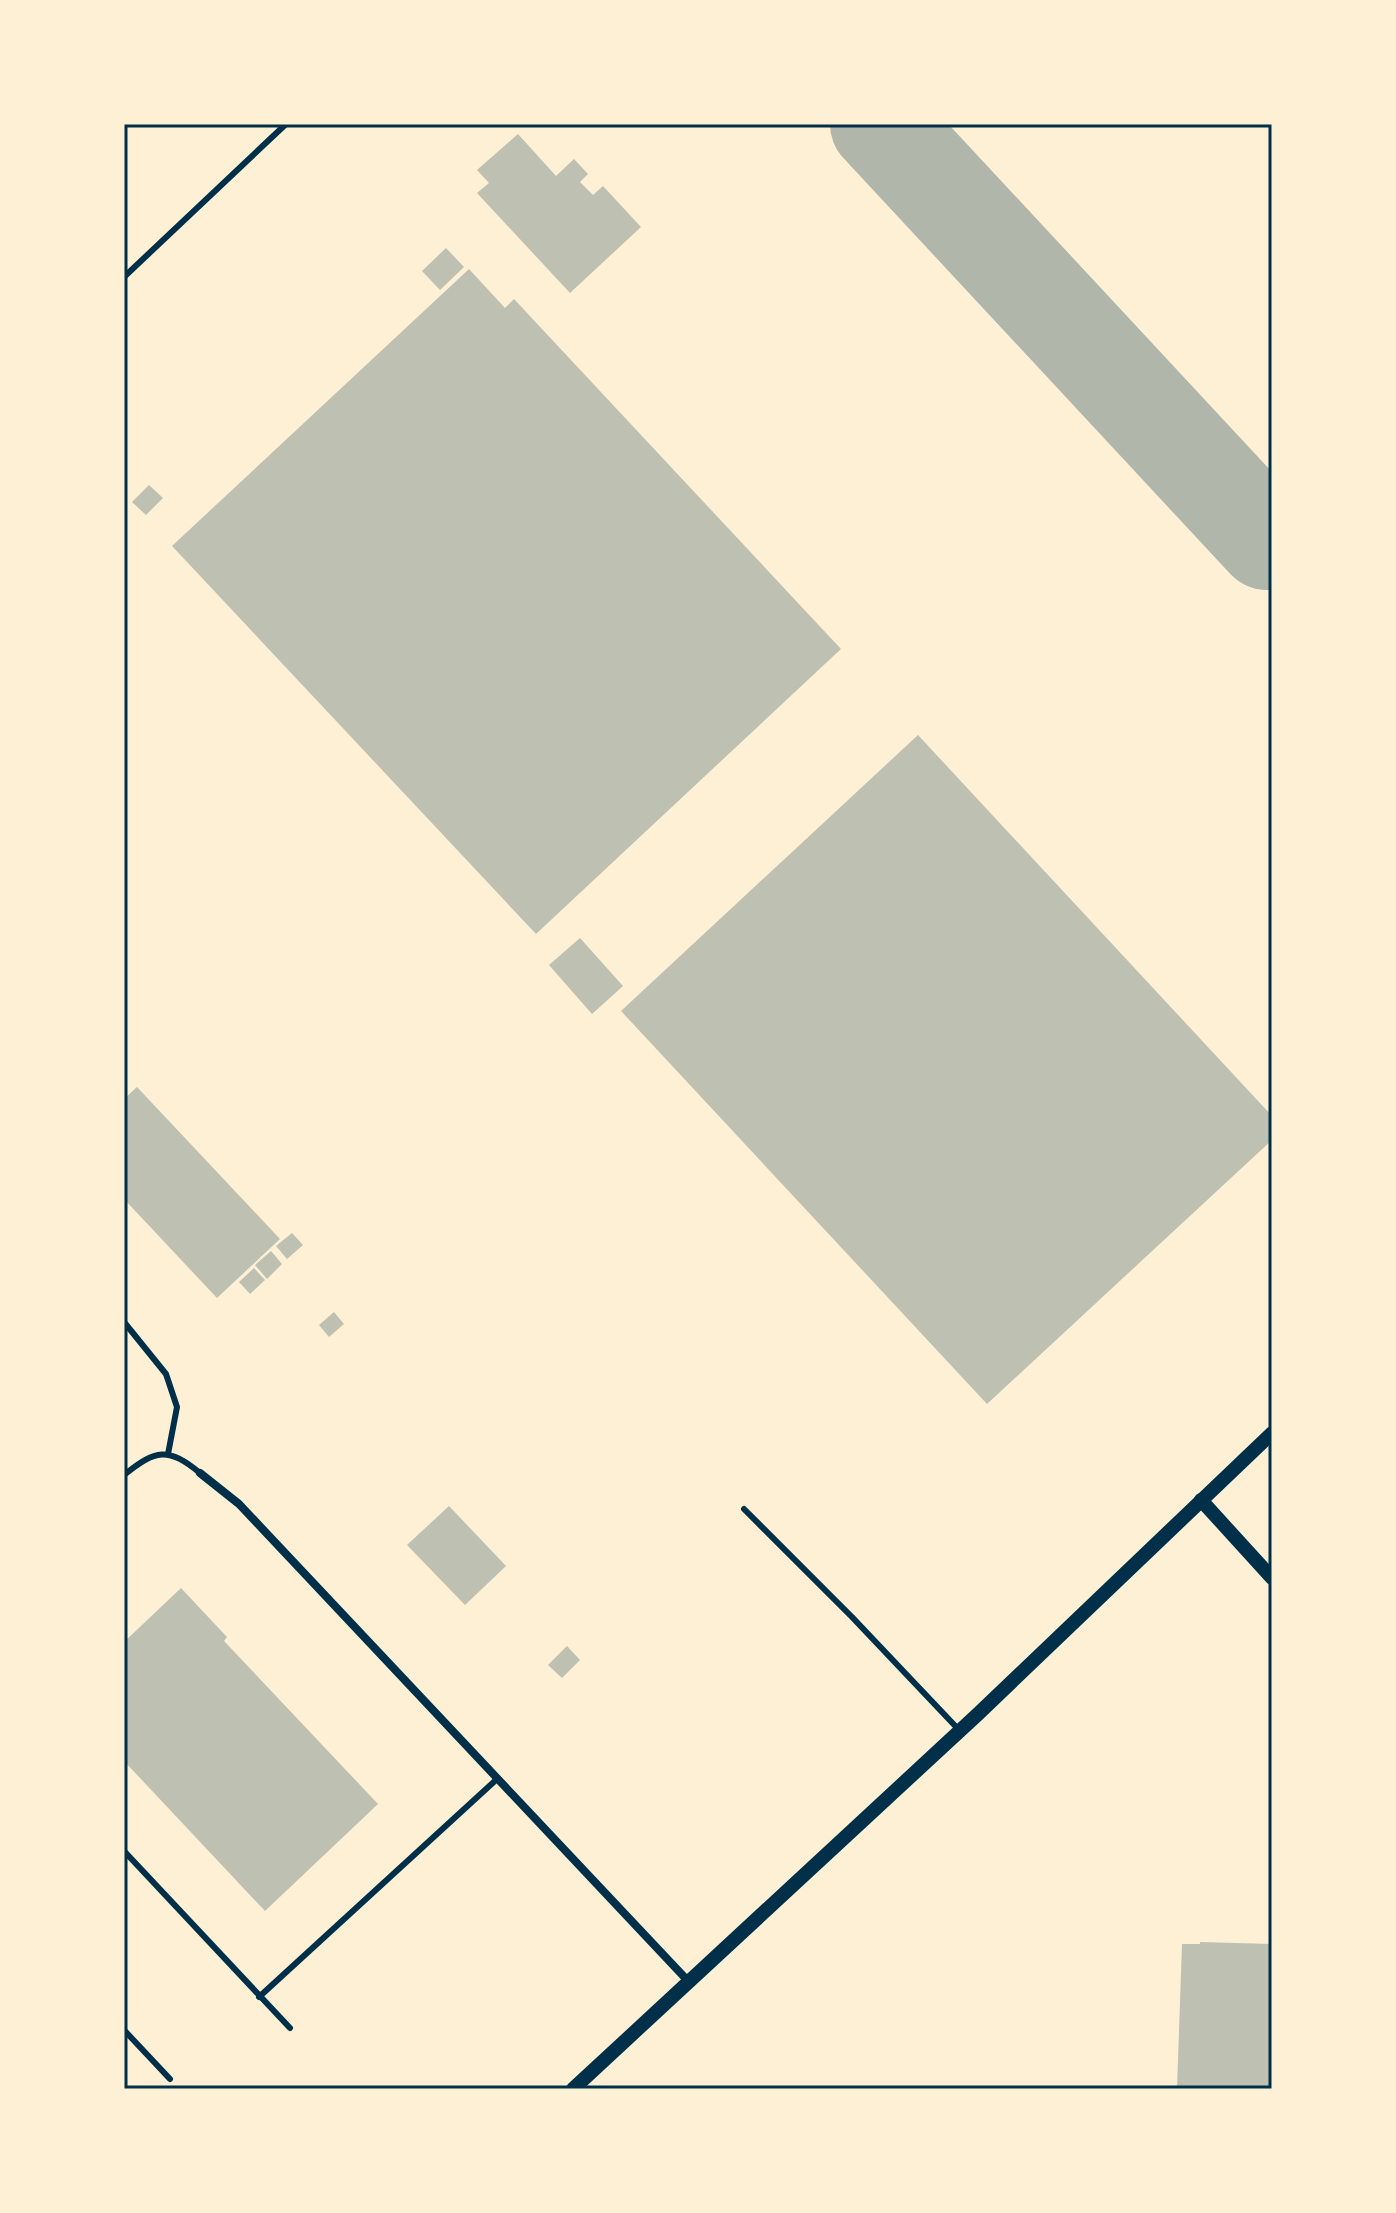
<svg xmlns="http://www.w3.org/2000/svg" width="1396" height="2213" font-family="'Alegreya Sans',sans-serif">
<rect width="100%" height="100%" fill="#fdf0d5"/>
<g fill="none" stroke-linecap="round" stroke-linejoin="round">
<path stroke="#b1b6ab" stroke-width="100" d="M 880,124 L 1267,540"/>
</g>
<g fill="#bec0b2">
<path d="M 518,134 L 556,176 L 574,159 L 588,174 L 580,182 L 593,195 L 603,186 L 641,227 L 570,293 L 477,193 L 489,183 L 477,170 Z"/>
<path d="M 446,248 L 464,267 L 440,290 L 422,271 Z"/>
<path d="M 469,269 L 505,308 L 514,299 L 841,649 L 536,934 L 172,546 Z"/>
<path d="M 149,485 L 163,498 L 146,515 L 132,502 Z"/>
<path d="M 918,735 L 1272,1116 L 1272,1140 L 987,1404 L 621,1011 Z"/>
<path d="M 580,938 L 623,986 L 592,1014 L 549,965 Z"/>
<path d="M 137,1087 L 280,1239 L 217,1298 L 124,1199 L 124,1099 Z"/>
<path d="M 292,1233 L 303,1245 L 287,1259 L 276,1246 Z"/>
<path d="M 271,1251 L 282,1264 L 267,1279 L 255,1265 Z"/>
<path d="M 254,1268 L 265,1280 L 250,1294 L 239,1282 Z"/>
<path d="M 334,1312 L 344,1324 L 329,1337 L 319,1325 Z"/>
<path d="M 449,1506 L 506,1566 L 465,1605 L 407,1545 Z"/>
<path d="M 181,1588 L 227,1637 L 224,1641 L 378,1804 L 265,1911 L 124,1761 L 124,1642 Z"/>
<path d="M 567,1646 L 580,1660 L 562,1678 L 548,1665 Z"/>
<path d="M 1200,1942 L 1272,1944 L 1272,2089 L 1177,2089 L 1182,1944 L 1200,1944 Z"/>
</g>
<g fill="none" stroke-linecap="round" stroke-linejoin="round">
<g stroke="#003049" stroke-width="6">
<path d="M 124,277 L 286,124"/>
<path d="M 124,1322 L 166,1374 L 177,1407 L 168,1454"/>
<path d="M 124,1475 C 156,1449 168,1447 200,1473"/>
<path d="M 744,1509 L 852,1617 L 960,1731"/>
<path d="M 124,1851 L 290,2028"/>
<path d="M 259,1997 L 497,1779"/>
<path d="M 124,2030 L 170,2079"/>
</g>
<path stroke="#003049" stroke-width="8" d="M 200,1473 L 239,1504 L 689,1982"/>
<g stroke="#003049" stroke-width="14">
<path d="M 1201,1500 L 1272,1578"/>
<path d="M 573,2089 L 978,1714 L 1272,1433"/>
</g>
</g>
<rect width="1396" height="2213" fill="none" stroke="#fdf0d5" stroke-width="252"/>
<rect x="126" y="126" width="1144" height="1961" fill="none" stroke="#003049" stroke-width="3"/>
</svg>
